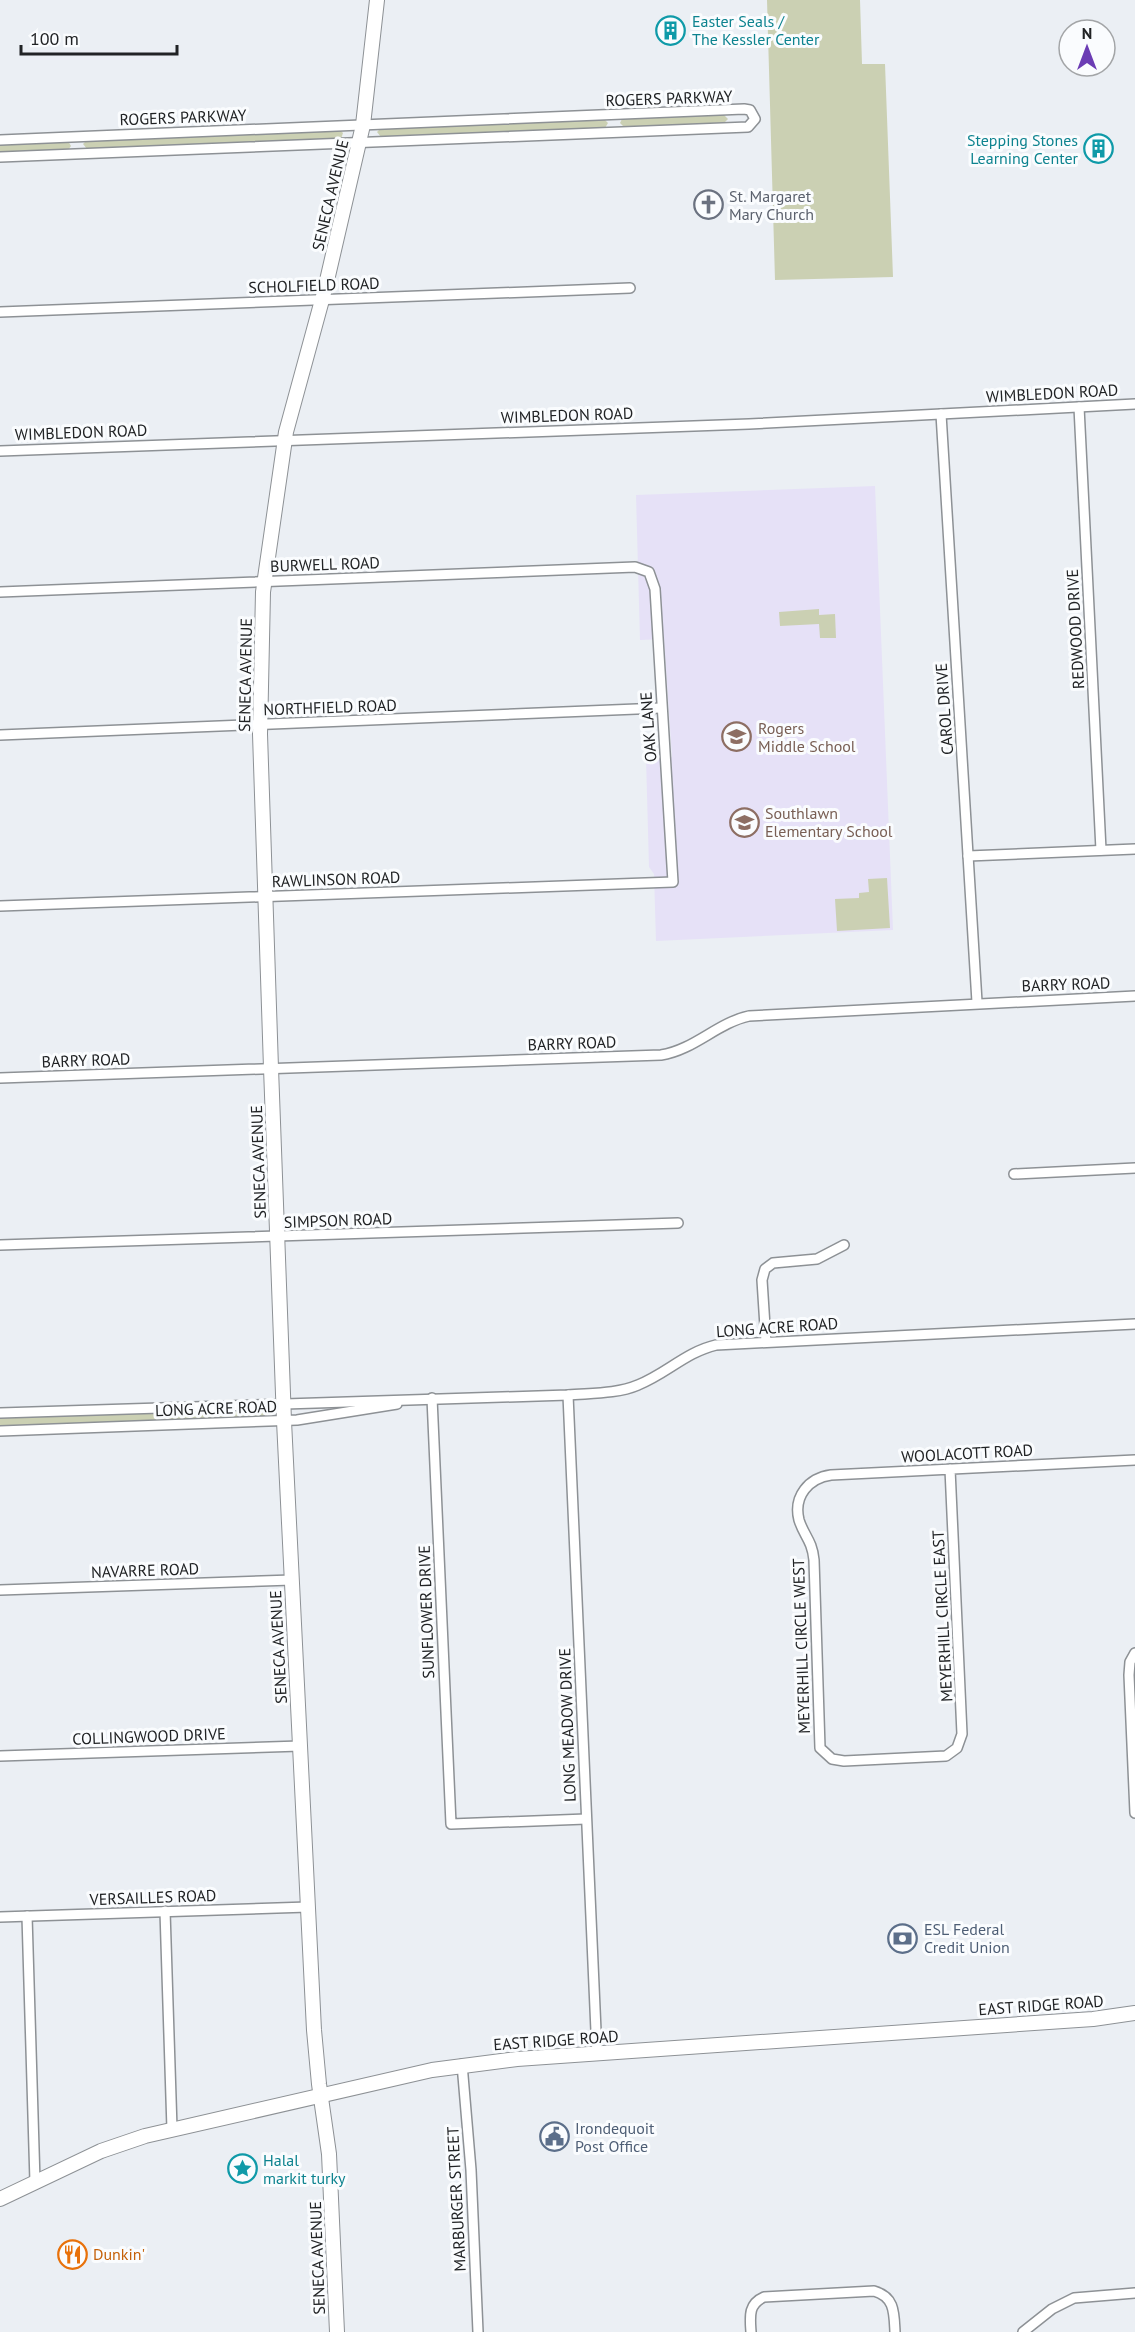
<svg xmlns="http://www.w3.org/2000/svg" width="1135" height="2332" font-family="'PT Sans',sans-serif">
<rect width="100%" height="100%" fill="#ebeff4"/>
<path fill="#e6e1f7" d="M 875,486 L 893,930 L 656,941 L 654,874 L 649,867 L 646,758 L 672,757 L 664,639 L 640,640 L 636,495 Z"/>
<g fill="#cbd0b3">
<path d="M 767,0 L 860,0 L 862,64 L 885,64 L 893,277 L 775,280 Z"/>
<path d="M 724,115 L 728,119 L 724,123 L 624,127 L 620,123 L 622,119 Z"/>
<path d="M 605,120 L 608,123 L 605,128 L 381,137 L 377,132 L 380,129 Z"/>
<path d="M 341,131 L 343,133 L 341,139 L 87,149 L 83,144 L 86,141 Z"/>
<path d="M 68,141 L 71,146 L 68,150 L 0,152 L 0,144 Z"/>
<path d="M 819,609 L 819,615 L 835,614 L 836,638 L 820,638 L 819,624 L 780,626 L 779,612 Z"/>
<path d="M 887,878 L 890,928 L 837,931 L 835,899 L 859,898 L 859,893 L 869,892 L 868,879 Z"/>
<path d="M 272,1408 L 275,1411 L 272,1416 L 0,1426 L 0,1417 Z"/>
</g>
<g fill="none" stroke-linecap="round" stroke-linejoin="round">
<defs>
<g id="street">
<path d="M 0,140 L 744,109 L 750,110 L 755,119 L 748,127 L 0,157"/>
<path d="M 0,312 L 630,288"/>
<path d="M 1079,407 L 1101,850"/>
<path d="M 941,414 L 977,1002"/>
<path d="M 0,451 L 749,424 L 1135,404"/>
<path d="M 0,592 L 635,567 L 649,572 L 655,589 L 673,882 L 0,906"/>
<path d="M 0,735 L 661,708"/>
<path d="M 968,856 L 1135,849"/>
<path d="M 0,1078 L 661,1055 C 694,1050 717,1023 749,1016 L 1135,996"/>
<path d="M 1014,1174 L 1135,1168"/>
<path d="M 0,1245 L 678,1223"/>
<path d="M 766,1342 L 762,1280 L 765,1269 L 773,1263 L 817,1259 L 844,1245"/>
<path d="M 568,1395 L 597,2054"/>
<path d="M 432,1398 L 451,1824 L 586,1819"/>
<path d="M 0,1413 L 568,1395 C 591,1393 617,1394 638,1385 C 666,1374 686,1352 716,1345 L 1135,1324"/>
<path d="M 0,1431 L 297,1420 L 397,1404"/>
<path d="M 950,1469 L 962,1734 L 957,1748 L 946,1756 L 844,1761 L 832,1759 L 820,1748 L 814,1560 C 812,1540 804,1536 799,1520 C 793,1496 809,1478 831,1475 L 1135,1460"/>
<path d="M 0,1590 L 292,1580"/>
<path d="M 1135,1653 L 1130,1662 L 1129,1675 L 1135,1813"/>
<path d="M 0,1756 L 300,1746"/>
<path d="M 165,1911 L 172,2129"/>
<path d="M 27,1916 L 35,2182"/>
<path d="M 0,1917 L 308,1907"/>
<path d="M 462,2064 L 471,2170 L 478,2332"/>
<path d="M 751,2332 C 750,2317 748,2304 764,2297 L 874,2291 C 895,2297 894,2313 895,2332"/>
<path d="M 1023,2332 L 1052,2309 L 1074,2298 L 1135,2293"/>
</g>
<g id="secondary">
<path d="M 0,2199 L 101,2151 L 145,2136 L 432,2070 L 517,2059 L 1093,2019 L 1135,2013"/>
<path d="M 337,2332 L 329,2154 L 319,2084 L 314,2030 L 284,1421 L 271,1068 L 260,734 L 263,592 L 286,432 L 325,289 L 363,125 L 377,0"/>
</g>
</defs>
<use href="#street" stroke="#8d9195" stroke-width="12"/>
<use href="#secondary" stroke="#8d9195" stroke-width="16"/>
<use href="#street" stroke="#fff" stroke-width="9"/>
<use href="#secondary" stroke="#fff" stroke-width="14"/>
</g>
<defs>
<symbol id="building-ring" viewBox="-11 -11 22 22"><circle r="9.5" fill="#fafcfe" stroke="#0f9aa8" stroke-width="1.5"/><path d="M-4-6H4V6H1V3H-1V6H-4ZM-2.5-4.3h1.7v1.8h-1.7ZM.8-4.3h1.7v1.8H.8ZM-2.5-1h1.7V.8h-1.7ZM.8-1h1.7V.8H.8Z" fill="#0f9aa8"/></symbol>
<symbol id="church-ring" viewBox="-11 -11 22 22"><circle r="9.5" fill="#fafcfe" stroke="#6b7280" stroke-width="1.5"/><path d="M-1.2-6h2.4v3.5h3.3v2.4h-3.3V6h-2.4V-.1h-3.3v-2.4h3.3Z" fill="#6b7280"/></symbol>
<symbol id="school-ring" viewBox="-11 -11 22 22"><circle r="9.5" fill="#fafcfe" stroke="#8d6e63" stroke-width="1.5"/><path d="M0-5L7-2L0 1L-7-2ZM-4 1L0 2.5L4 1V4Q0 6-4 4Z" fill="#8d6e63"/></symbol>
<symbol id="bank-ring" viewBox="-11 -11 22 22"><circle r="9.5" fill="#fafcfe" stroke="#5c6f8a" stroke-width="1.5"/><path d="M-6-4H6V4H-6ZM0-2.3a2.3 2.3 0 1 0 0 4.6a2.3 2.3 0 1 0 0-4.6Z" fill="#5c6f8a"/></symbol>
<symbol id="civic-ring" viewBox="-11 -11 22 22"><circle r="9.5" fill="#fafcfe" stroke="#5c6f8a" stroke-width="1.5"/><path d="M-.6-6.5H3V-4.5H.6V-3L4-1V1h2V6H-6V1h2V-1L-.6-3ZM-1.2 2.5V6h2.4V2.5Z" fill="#5c6f8a"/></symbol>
<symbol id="sight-ring" viewBox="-11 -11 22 22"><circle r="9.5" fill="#fafcfe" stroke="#0f9aa8" stroke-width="1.5"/><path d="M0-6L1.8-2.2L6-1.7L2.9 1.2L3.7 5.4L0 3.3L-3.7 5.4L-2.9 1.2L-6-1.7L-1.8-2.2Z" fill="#0f9aa8"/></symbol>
<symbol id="restaurant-ring" viewBox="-11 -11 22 22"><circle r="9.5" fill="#fafcfe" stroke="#e8710a" stroke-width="1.5"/><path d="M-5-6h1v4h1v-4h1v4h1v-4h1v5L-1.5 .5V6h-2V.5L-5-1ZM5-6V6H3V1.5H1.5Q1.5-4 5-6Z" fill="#e8710a"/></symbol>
</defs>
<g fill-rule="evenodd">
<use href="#building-ring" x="654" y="14" width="33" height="33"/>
<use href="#building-ring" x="1082" y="132" width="33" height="33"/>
<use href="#church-ring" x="692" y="188" width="33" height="33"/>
<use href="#school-ring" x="720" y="720" width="33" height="33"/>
<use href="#school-ring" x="728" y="806" width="33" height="33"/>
<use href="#bank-ring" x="886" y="1922" width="33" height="33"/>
<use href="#civic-ring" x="538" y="2120" width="33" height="33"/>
<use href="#sight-ring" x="226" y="2152" width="33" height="33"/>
<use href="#restaurant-ring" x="56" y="2238" width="33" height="33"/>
</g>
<g text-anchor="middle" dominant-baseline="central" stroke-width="6" stroke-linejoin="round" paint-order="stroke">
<g font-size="16" fill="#0d838f" stroke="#fafcfe" text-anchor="start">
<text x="692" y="21">Easter Seals /<tspan x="692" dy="18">The Kessler Center</tspan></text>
<text x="1078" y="140" text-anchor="end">Stepping Stones<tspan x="1078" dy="18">Learning Center</tspan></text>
<text x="263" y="2160">Halal<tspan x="263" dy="18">markit turky</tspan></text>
</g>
<g font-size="16" fill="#212325" stroke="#fafcfe">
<text transform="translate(669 98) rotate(-2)">ROGERS PARKWAY</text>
<text transform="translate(183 117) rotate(-2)">ROGERS PARKWAY</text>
<text transform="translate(330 195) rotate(-77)">SENECA AVENUE</text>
<text transform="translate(314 285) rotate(-2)">SCHOLFIELD ROAD</text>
<text transform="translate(1052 393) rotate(-3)">WIMBLEDON ROAD</text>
<text transform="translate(567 415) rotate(-2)">WIMBLEDON ROAD</text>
<text transform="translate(81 432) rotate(-2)">WIMBLEDON ROAD</text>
<text transform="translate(325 564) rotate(-2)">BURWELL ROAD</text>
<text transform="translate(1075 629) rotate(-93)">REDWOOD DRIVE</text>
<text transform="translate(245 675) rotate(-89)">SENECA AVENUE</text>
<text transform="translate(330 707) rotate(-2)">NORTHFIELD ROAD</text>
<text transform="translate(944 709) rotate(-94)">CAROL DRIVE</text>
<text transform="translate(648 727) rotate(-94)">OAK LANE</text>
<text transform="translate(336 879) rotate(-2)">RAWLINSON ROAD</text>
<text transform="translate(1066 984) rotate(-2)">BARRY ROAD</text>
<text transform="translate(572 1043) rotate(-2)">BARRY ROAD</text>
<text transform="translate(86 1060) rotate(-2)">BARRY ROAD</text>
<text transform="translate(258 1162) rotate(-92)">SENECA AVENUE</text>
<text transform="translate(338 1220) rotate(-2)">SIMPSON ROAD</text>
<text transform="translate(777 1327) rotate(-4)">LONG ACRE ROAD</text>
<text transform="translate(216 1408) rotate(-2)">LONG ACRE ROAD</text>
<text transform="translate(967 1453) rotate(-3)">WOOLACOTT ROAD</text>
<text transform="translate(145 1570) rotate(-2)">NAVARRE ROAD</text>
<text transform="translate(426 1612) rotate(-92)">SUNFLOWER DRIVE</text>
<text transform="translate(942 1616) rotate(-93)">MEYERHILL CIRCLE EAST</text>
<text transform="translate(801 1646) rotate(-92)">MEYERHILL CIRCLE WEST</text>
<text transform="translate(278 1647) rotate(-93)">SENECA AVENUE</text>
<text transform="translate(567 1725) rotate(-92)">LONG MEADOW DRIVE</text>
<text transform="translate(149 1736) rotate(-2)">COLLINGWOOD DRIVE</text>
<text transform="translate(153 1897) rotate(-2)">VERSAILLES ROAD</text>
<text transform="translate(1041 2005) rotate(-4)">EAST RIDGE ROAD</text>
<text transform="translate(556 2040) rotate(-4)">EAST RIDGE ROAD</text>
<text transform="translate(456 2199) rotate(-93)">MARBURGER STREET</text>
<text transform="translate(317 2258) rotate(-92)">SENECA AVENUE</text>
</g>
<g font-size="16" fill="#5b616d" stroke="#fafcfe" text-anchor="start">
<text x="729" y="196">St. Margaret<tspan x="729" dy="18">Mary Church</tspan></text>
</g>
<g font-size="16" fill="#785e54" stroke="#fafcfe" text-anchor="start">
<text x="758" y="728">Rogers<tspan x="758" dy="18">Middle School</tspan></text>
<text x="765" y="813">Southlawn<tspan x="765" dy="18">Elementary School</tspan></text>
</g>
<g font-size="16" fill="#4e5e75" stroke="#fafcfe" text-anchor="start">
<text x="924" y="1929">ESL Federal<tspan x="924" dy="18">Credit Union</tspan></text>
<text x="575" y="2128">Irondequoit<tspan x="575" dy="18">Post Office</tspan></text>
</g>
<g font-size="16" fill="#c56008" stroke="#fafcfe" text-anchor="start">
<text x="93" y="2254">Dunkin'</text>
</g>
</g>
<g transform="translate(1087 48)"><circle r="28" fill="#fafcfe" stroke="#a3a5a7" stroke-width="1.5"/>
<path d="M0-4.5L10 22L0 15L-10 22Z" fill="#6b3cb4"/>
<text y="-9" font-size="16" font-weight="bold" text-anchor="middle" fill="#212325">N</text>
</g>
<path d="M21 45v9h156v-9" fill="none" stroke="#212325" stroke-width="3"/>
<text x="30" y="45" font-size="18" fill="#212325" stroke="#fafcfe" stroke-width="4.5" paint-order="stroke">100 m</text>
</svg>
